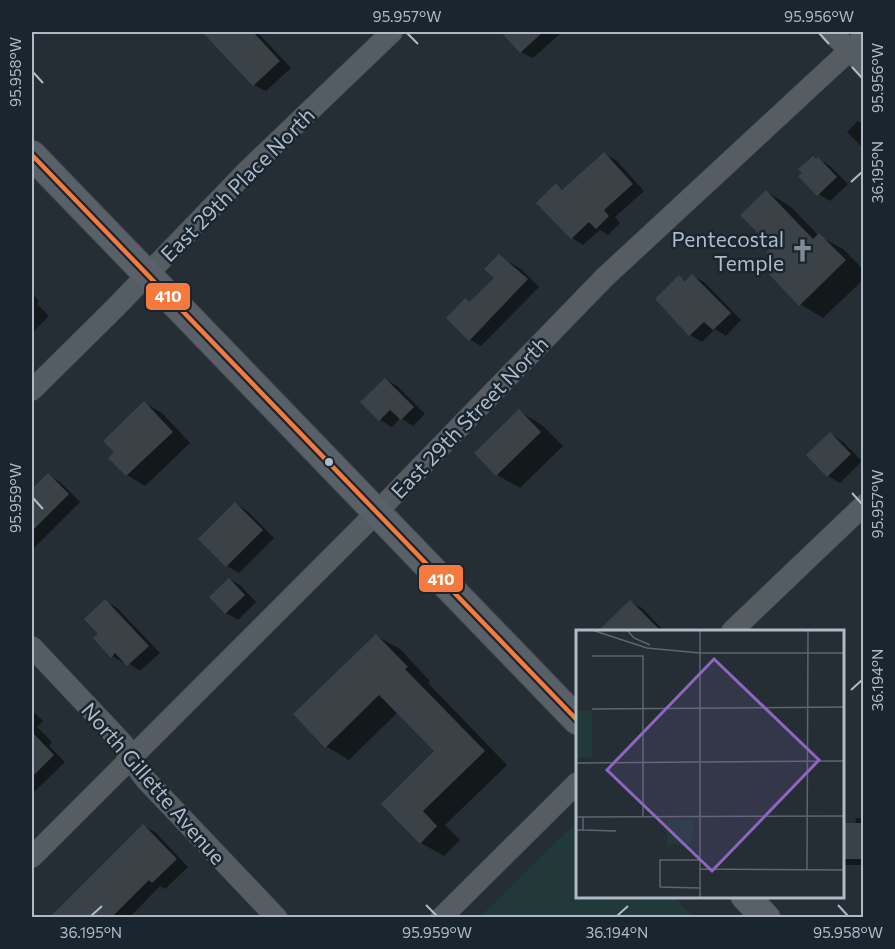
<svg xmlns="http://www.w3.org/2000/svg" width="895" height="949" font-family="Commissioner,sans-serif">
<rect width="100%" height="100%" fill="#252e34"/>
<path fill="#223939" d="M 577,822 L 577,896 L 673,897 L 694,917 L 485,917 L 482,915 Z"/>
<g fill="#0007">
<path d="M 220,32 L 257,32 L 291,68 L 266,91 L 254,85 L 212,39 Z"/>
<path d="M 503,32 L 562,32 L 533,58 L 521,52 Z"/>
<path d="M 858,121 L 864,124 L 864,149 L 847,132 Z"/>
<path d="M 604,154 L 616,160 L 644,191 L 615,217 L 620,223 L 608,235 L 600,230 L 583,245 L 572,238 L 556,185 L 564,190 Z"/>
<path d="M 819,159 L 830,166 L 848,184 L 830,201 L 818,194 Z"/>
<path d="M 767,192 L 790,206 L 819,236 L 843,249 L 864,270 L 864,279 L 823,318 L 800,304 L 777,262 Z"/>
<path d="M 499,256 L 522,270 L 539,287 L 481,346 L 469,339 L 471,303 L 496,278 Z"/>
<path d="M 693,276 L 704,282 L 741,320 L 726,336 L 715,329 L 702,342 L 690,335 L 657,299 L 679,277 L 687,281 Z"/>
<path d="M 32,293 L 39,301 L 37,304 L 49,316 L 32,333 Z"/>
<path d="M 385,379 L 397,386 L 425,414 L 413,426 L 400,418 L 392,427 L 380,420 Z"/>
<path d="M 144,403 L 162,413 L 190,443 L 145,486 L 127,475 L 110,458 L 116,452 Z"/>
<path d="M 519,411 L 542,425 L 563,446 L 520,488 L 497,475 Z"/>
<path d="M 830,434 L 842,441 L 862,461 L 840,483 L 828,476 L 808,456 Z"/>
<path d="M 48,475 L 60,482 L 80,502 L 32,550 L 32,491 Z"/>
<path d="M 236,504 L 247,511 L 274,538 L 239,573 L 227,566 L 201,539 Z"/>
<path d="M 229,579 L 241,586 L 256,602 L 238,620 L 226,613 L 211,597 Z"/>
<path d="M 105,601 L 117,608 L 160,653 L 140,671 L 125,661 L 124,663 L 112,656 Z"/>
<path d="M 630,602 L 642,608 L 664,631 L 600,631 Z"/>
<path d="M 376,636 L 400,649 L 430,681 L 428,683 L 507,765 L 445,825 L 460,840 L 444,856 L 421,843 L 383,804 L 437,751 L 398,712 L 349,760 L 326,746 Z"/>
<path d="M 32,710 L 43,721 L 37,727 L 52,742 L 49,746 L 65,762 L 32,794 Z"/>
<path d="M 856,818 L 864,818 L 864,865 L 842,865 L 842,824 L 855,825 Z"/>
<path d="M 144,826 L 155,832 L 188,867 L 165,889 L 160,886 L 129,918 L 50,918 Z"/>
</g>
<g fill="#3a4248">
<path d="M 202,32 L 253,32 L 280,61 L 253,86 Z"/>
<path d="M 501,32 L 543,32 L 520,53 Z"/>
<path d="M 604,152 L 633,184 L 604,210 L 609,216 L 596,229 L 589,222 L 571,239 L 536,203 L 556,183 L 562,190 Z"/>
<path d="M 813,156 L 816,159 L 818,157 L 837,177 L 817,196 L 798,176 L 802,173 L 798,169 Z"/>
<path d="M 766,190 L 813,239 L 819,233 L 846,260 L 799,306 L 766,271 L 775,262 L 766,253 L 772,247 L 740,215 Z"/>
<path d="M 499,254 L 528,279 L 469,341 L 446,318 L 465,298 L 469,302 L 494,278 L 484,269 Z"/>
<path d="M 692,274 L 731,313 L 713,330 L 704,322 L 689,336 L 655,299 L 679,275 L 685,281 Z"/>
<path d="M 385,378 L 414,407 L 401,420 L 390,410 L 379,421 L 360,402 Z"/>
<path d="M 144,401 L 173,432 L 126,476 L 108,458 L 114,452 L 103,441 Z"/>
<path d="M 519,409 L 541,432 L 496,476 L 474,453 Z"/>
<path d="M 830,432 L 851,454 L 827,477 L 806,455 Z"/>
<path d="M 48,473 L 69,494 L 32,531 L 32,489 Z"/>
<path d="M 235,502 L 263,530 L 226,567 L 198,539 Z"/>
<path d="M 229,578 L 245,595 L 225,614 L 209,597 Z"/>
<path d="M 105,599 L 149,646 L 127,666 L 115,653 L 111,658 L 93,638 L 98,634 L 84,619 Z"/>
<path d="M 630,600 L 661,631 L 598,631 Z"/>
<path d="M 376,634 L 408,667 L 405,669 L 485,751 L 423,811 L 437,826 L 420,844 L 381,804 L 434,751 L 379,695 L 325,748 L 293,714 Z"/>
<path d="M 32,732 L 54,755 L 32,777 Z"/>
<rect x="843" y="823" width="21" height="36"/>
<path d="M 143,824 L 177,859 L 152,883 L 149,880 L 111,918 L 49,918 Z"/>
</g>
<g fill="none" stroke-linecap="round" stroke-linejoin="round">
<defs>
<g id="street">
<path d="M 831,32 L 864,65"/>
<path d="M 32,390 L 115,308 L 248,170 L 392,32"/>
<path d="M 732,631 L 864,505"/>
<path d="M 32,647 L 114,734 L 124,745 L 130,759 L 146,780 L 277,918"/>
<path d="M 32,857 L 376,513 L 605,277 L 864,37"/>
<path d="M 441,918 L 577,783"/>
</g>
<g id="secondary">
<path d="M 32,155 L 577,720"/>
<path d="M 745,896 L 766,918"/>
</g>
</defs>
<use href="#street" stroke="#434a4f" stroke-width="22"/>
<use href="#secondary" stroke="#434a4f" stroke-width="30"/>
<use href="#street" stroke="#555c62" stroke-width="21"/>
<use href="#secondary" stroke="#596067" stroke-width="28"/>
<defs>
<path id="bus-1" d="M 32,155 L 577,720"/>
</defs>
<use href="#bus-1" stroke="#19252f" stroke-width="9"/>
<use href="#bus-1" stroke="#f6793e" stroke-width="4.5"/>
</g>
<path fill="none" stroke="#aebbc7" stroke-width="2" d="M 407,33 L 418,44M 819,33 L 829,44M 852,67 L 862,78M 33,72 L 43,83M 851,182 L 862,172M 852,493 L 862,504M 33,498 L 43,509M 851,690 L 862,680M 426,905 L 437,916M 838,905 L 848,916M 91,916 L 102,906M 617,916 L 628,906"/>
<defs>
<symbol id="church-bare" viewBox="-9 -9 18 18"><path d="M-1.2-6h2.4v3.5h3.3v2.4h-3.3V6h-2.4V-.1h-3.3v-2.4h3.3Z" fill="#7e8a94" stroke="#19252f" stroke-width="2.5" paint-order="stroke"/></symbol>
</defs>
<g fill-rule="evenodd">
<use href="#church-bare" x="786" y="234" width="33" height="33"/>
</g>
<circle fill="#aebbc7" stroke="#19252f" stroke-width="2" cx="329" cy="462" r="5"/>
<g text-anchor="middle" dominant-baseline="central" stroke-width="5" stroke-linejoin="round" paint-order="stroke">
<g font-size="21" fill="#aebbc7" stroke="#19252f">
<text transform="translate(237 184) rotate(-45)">East 29th Place North</text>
<text transform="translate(469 417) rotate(-46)">East 29th Street North</text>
<text transform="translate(154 783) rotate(49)">North Gillette Avenue</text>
</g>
<g font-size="21" fill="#aebbc7" stroke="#19252f" text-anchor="end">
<text x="784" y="238">Pentecostal<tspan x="784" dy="24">Temple</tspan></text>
</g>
</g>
<g transform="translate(576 630)">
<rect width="268" height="268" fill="#252e34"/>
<path d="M 0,81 L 16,81 L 16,127 L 0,128 ZM 91,190 L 118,190 L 116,215 L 91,215 Z" fill="#223939"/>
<path fill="none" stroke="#5c666f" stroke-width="1.5" d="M 16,0 L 71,18 L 124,23M 51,0 L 58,8 L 74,15M 124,23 L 269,23M 16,26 L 67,26 L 67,186M 16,79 L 269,77M 0,133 L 269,131M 0,187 L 269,186M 0,200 L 7,200 L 7,187M 7,200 L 40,201M 124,230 L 84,230 L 84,257 L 124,258M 124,239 L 269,240M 231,239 L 232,0M 124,268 L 124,0"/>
<path fill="#8f65c2" fill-opacity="0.15" stroke="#8f65c2" stroke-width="3" d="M 138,29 L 243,130 L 136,241 L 31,140 Z"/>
<rect width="268" height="268" fill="none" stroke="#aebbc7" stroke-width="3"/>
</g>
<g stroke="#19252f" stroke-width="2">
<rect x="145" y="282" width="46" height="29" rx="6" fill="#f6793e"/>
<rect x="418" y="564" width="46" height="29" rx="6" fill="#f6793e"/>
</g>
<g font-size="16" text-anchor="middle" font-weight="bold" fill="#fff">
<text x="168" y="302">410</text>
<text x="441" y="585">410</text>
</g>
<rect width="895" height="949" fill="none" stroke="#19252f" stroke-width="66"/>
<rect x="33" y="33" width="829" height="883" fill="none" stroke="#aebbc7" stroke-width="2"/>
<g font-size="15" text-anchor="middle" fill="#aebbc7">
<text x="407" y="22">95.957°W</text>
<text x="819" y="22">95.956°W</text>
<text transform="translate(16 72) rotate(-90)" y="5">95.958°W</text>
<text transform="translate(878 78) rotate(-90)" y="5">95.956°W</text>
<text transform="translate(878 172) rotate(-90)" y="5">36.195°N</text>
<text transform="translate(16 498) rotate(-90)" y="5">95.959°W</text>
<text transform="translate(878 504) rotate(-90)" y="5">95.957°W</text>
<text transform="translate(878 680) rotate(-90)" y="5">36.194°N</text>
<text x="91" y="938">36.195°N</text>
<text x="437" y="938">95.959°W</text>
<text x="617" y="938">36.194°N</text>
<text x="848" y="938">95.958°W</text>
</g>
</svg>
